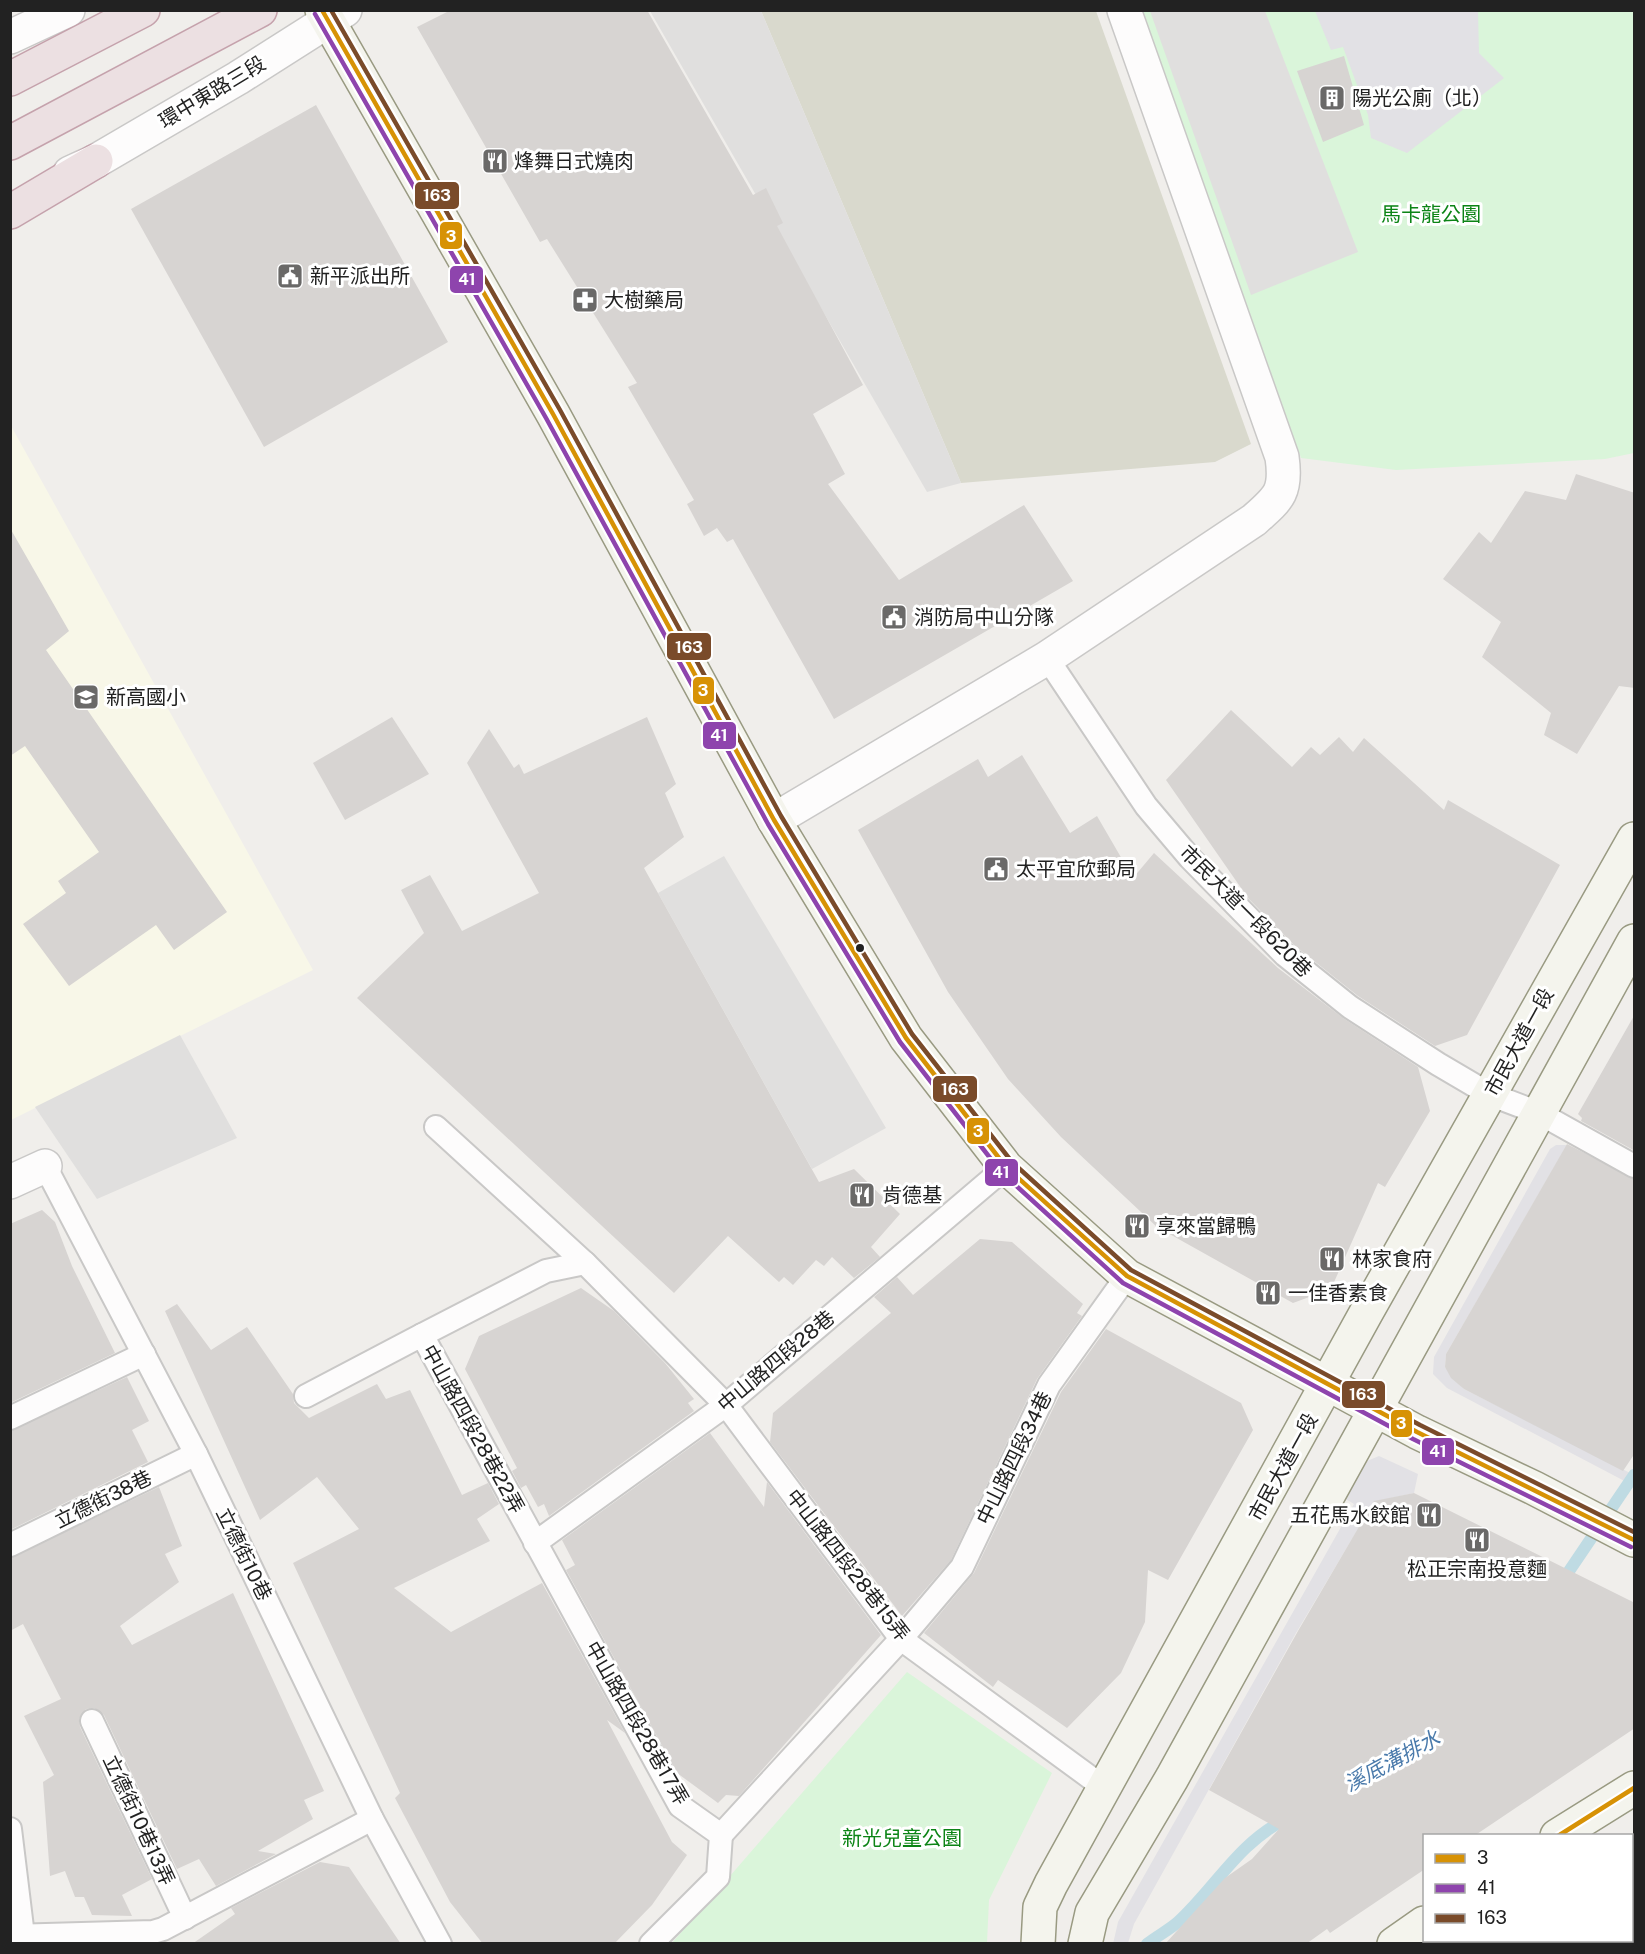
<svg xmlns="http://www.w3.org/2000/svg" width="1645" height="1954" font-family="'Public Sans','Noto Sans TC',sans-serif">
<rect width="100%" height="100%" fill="#f0eeeb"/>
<path fill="#f8f7e8" d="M 10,424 L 313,970 L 11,1120 L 10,1120 Z"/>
<path fill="#d9d9cd" d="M 761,11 L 1096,11 L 1251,444 L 1215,462 L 961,483 Z"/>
<g fill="#daf5da">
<path d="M 1143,11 L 1634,11 L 1634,453 L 1605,459 L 1396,470 L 1301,458 Z"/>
<path d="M 907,1672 L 1052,1773 L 989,1900 L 987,1943 L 671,1944 Z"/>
</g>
<g fill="#e0dfde">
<path d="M 650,11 L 761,11 L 961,483 L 927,492 Z"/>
<path d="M 1150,11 L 1265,11 L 1358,252 L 1251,295 Z"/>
<path d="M 724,856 L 886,1128 L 812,1169 L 658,893 Z"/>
<path d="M 180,1035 L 237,1138 L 97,1199 L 35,1107 Z"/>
</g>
<g fill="#e2e1e5">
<path d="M 1315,11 L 1478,11 L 1479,53 L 1504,78 L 1407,153 L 1371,138 L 1368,115 L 1343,47 L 1331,50 Z"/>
<path d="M 1556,1145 L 1567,1145 L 1446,1354 L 1445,1367 L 1464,1389 L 1634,1475 L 1634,1486 L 1447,1388 L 1433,1374 L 1434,1357 L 1550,1149 Z"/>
<path d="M 1379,1456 L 1418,1474 L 1414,1493 L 1374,1502 L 1296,1633 L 1134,1924 L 1128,1943 L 1113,1944 L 1118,1922 L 1354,1504 L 1344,1498 L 1367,1461 Z"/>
</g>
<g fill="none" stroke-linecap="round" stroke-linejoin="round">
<g stroke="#bfdbe3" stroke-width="12">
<path d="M 1561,1583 L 1634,1475"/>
<path d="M 1147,1944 C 1157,1936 1169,1930 1178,1922 C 1216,1887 1238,1843 1286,1819"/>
</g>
</g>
<g fill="#d7d4d2">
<path d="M 451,10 L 647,10 L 753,195 L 766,188 L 783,223 L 777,226 L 863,385 L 813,414 L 845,474 L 828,484 L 899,580 L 1024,505 L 1073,581 L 834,719 L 733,539 L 727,542 L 717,528 L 704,536 L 687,504 L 694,500 L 628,387 L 637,383 L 547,239 L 540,242 L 417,27 Z"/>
<path d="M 1344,56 L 1364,125 L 1323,142 L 1297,71 Z"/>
<path d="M 316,105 L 448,342 L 264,447 L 131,209 Z"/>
<path d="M 1576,474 L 1635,493 L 1635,688 L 1619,686 L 1577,754 L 1544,735 L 1551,713 L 1482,657 L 1501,622 L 1443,579 L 1479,532 L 1491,543 L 1525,491 L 1566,500 Z"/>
<path d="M 10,528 L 69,631 L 46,650 L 227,912 L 174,950 L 156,925 L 69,986 L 23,924 L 66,893 L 58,881 L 99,852 L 25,746 L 10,756 Z"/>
<path d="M 1231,710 L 1292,767 L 1311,747 L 1320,755 L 1339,737 L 1353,752 L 1364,738 L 1444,810 L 1448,800 L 1560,865 L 1467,1035 L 1435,1046 L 1358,996 L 1294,945 L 1248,898 L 1166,780 Z"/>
<path d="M 392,717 L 429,774 L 345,820 L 313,763 Z"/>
<path d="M 647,717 L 676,784 L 665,793 L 684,837 L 644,868 L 819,1182 L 854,1169 L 900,1214 L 871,1247 L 880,1257 L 854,1278 L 832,1257 L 824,1266 L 816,1260 L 793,1285 L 784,1277 L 779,1282 L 728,1236 L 674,1293 L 357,998 L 424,933 L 401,890 L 430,875 L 462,931 L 539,893 L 467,763 L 489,729 L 514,768 L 519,764 L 524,774 Z"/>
<path d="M 1022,755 L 1070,833 L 1097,816 L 1133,878 L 1154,853 L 1278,968 L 1343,1018 L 1418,1067 L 1430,1111 L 1385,1187 L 1378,1183 L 1331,1289 L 1293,1303 L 1157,1227 L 1061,1137 L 1008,1079 L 948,992 L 858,830 L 978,759 L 988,777 Z"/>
<path d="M 1635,1014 L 1635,1151 L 1581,1121 L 1582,1118 L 1578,1114 Z"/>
<path d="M 1567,1144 L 1635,1179 L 1635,1453 L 1623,1471 L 1464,1389 L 1451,1378 L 1445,1367 L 1446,1354 Z"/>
<path d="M 42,1210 L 55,1222 L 72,1266 L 115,1353 L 10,1403 L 10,1224 Z"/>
<path d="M 980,1239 L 1012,1242 L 1083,1304 L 1077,1313 L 1082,1316 L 1037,1379 L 951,1560 L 902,1616 L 770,1442 L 773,1413 L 891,1313 L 874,1297 L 897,1277 L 913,1295 Z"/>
<path d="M 581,1288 L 614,1311 L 665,1363 L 694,1399 L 688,1403 L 694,1411 L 549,1516 L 544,1504 L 538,1507 L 526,1485 L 521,1488 L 512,1471 L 517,1468 L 465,1369 L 479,1336 Z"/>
<path d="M 177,1304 L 211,1350 L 247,1327 L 293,1394 L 294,1403 L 309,1418 L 377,1384 L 386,1399 L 410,1390 L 462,1495 L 488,1483 L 499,1504 L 477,1519 L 490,1541 L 394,1588 L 451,1632 L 542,1583 L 625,1733 L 607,1720 L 672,1842 L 687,1855 L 652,1905 L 614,1944 L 483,1944 L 450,1902 L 395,1798 L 400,1793 L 293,1563 L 359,1529 L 317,1477 L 260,1520 L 165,1311 Z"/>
<path d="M 1106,1329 L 1241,1403 L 1253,1430 L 1168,1580 L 1148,1570 L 1145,1622 L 1121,1673 L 1067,1728 L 998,1680 L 993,1687 L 924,1633 L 974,1573 L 1061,1392 Z"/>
<path d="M 127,1377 L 149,1421 L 132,1430 L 148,1462 L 10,1530 L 10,1431 Z"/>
<path d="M 710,1433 L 764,1507 L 767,1482 L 881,1635 L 739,1796 L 726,1795 L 718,1803 L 677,1773 L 566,1570 L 575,1565 L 562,1540 Z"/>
<path d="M 159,1487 L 182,1546 L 165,1554 L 179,1582 L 120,1626 L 132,1645 L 233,1593 L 324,1791 L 304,1800 L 313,1819 L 258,1851 L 276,1854 L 216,1886 L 199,1859 L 177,1869 L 104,1715 L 94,1708 L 86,1709 L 79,1719 L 80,1727 L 152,1879 L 122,1895 L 132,1916 L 92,1915 L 84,1897 L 75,1897 L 65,1871 L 50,1876 L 43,1782 L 54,1775 L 24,1716 L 61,1699 L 23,1624 L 10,1631 L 10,1558 Z"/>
<path d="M 1414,1493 L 1635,1603 L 1635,1728 L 1474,1836 L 1425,1836 L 1425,1869 L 1330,1933 L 1327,1929 L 1306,1944 L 1165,1944 L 1225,1878 L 1252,1859 L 1279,1829 L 1209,1790 L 1298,1631 L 1374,1501 Z"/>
<path d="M 320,1862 L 349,1867 L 401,1944 L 192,1944 L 235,1914 L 231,1908 Z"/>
</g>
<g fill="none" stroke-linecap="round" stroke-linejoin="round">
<defs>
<g id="lane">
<path d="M 1047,658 L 1146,806 L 1190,858 L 1285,955 L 1350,1007 L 1438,1064 L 1489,1094 L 1539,1113 L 1634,1166"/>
<path d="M 436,1127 L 585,1263"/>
<path d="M 45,1166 L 196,1454 L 372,1819 L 440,1944"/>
<path d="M 422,1335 L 546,1271 L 585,1263 L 726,1405 L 901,1639 L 1106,1789"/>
<path d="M 306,1396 L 422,1335 L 680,1806 L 721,1835 L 718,1877 L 651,1944"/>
<path d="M 10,1418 L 144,1354"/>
<path d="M 535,1543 L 726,1405 L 1006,1167"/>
<path d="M 10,1545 L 196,1454"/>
<path d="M 92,1721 L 185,1918"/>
<path d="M 10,1829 L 24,1944"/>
<path d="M 721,1835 L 901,1639 L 962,1567 L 1049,1385 L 1127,1276"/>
<path d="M 10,1936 L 153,1932 L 163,1929 L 372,1819"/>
</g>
<g id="street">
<path d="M 10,37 L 68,10"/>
<path d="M 70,173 L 96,161 L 238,78 L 345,10"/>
<path d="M 774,820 L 1047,658 L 1254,520 C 1279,498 1287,492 1282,457 L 1124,10"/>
<path d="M 10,1182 L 45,1166"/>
<path d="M 1553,1940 L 1555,1944"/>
</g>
<g id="secondary">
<path d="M 322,10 L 553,414 L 774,820 L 906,1038 L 1006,1167 L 1127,1276 L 1417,1432 L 1534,1488 L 1634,1540"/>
<path d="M 1557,1836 L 1634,1788"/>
<path d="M 1038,1944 L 1040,1907 L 1051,1884 L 1366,1313 L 1634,839"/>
<path d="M 1085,1944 L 1092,1913 L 1172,1778 L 1634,941"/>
<path d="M 1394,1944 L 1424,1923"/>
</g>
<g id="highway">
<path d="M 10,79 L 143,10"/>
<path d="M 10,143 L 260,10"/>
<path d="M 10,212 L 96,161"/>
</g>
</defs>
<use href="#lane" stroke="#c9c8c7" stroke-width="26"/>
<use href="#street" stroke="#c9c8c7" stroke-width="36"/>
<use href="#secondary" stroke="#999a82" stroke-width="36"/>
<use href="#highway" stroke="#c5a2ac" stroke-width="36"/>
<use href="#lane" stroke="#fdfcfc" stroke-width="22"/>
<use href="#street" stroke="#fdfcfc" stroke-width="33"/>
<use href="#secondary" stroke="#f4f4ed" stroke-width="33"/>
<use href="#highway" stroke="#ece0e2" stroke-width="33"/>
<defs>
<g id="bus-1">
<path d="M 322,10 L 553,414 L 774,820 L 906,1038 L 1006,1167 L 1127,1276 L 1417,1432 L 1634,1540"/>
<path d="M 1558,1836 L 1634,1788"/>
</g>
<path id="bus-2" d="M 315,14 L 546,418 L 768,824 L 900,1042 L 1001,1172 L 1123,1283 L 1413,1439 L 1631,1547"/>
<path id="bus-3" d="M 331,10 L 560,410 L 781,816 L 912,1034 L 1012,1162 L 1131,1270 L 1420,1425 L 1634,1532"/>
</defs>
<use href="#bus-1" stroke="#fff" stroke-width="9"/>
<use href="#bus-2" stroke="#fff" stroke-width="9"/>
<use href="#bus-3" stroke="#fff" stroke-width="9"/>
<use href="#bus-1" stroke="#d79205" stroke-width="4.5"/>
<use href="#bus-2" stroke="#8e44ad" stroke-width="4.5"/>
<use href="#bus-3" stroke="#7a4b2a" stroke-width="4.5"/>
</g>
<defs>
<symbol id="building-square" viewBox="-11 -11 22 22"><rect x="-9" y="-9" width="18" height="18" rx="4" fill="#6a6968" stroke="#fff"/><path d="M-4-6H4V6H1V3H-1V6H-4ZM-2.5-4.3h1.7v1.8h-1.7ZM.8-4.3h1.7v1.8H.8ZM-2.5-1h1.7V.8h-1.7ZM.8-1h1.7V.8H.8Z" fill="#fff"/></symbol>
<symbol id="restaurant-square" viewBox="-11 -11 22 22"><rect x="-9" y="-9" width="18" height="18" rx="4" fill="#6a6968" stroke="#fff"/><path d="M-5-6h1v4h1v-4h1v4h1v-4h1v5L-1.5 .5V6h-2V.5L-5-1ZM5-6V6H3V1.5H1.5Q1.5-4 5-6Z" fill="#fff"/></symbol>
<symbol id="civic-square" viewBox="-11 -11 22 22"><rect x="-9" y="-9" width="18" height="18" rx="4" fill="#6a6968" stroke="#fff"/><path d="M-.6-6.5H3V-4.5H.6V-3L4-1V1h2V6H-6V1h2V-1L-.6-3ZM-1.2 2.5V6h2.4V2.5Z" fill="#fff"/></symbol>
<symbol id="pharmacy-square" viewBox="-11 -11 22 22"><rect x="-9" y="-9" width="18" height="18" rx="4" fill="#6a6968" stroke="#fff"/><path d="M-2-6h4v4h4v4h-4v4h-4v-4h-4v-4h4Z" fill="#fff"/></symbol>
<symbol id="school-square" viewBox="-11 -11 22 22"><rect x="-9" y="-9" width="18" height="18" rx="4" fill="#6a6968" stroke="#fff"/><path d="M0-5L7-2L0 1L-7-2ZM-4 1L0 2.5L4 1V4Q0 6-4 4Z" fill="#fff"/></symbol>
</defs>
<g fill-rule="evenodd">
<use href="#building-square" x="1317" y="83" width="30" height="30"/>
<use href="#restaurant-square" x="480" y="146" width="30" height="30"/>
<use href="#civic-square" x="275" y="261" width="30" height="30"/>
<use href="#pharmacy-square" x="570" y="285" width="30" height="30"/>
<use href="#civic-square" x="879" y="602" width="30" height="30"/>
<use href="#school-square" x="71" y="682" width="30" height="30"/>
<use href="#civic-square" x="981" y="854" width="30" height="30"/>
<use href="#restaurant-square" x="847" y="1180" width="30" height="30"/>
<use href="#restaurant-square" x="1122" y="1211" width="30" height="30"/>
<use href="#restaurant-square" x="1317" y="1244" width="30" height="30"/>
<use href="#restaurant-square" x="1253" y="1278" width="30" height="30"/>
<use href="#restaurant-square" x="1414" y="1500" width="30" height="30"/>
<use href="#restaurant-square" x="1462" y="1525" width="30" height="30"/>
</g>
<circle fill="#222" stroke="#fff" stroke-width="2" cx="860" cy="948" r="5"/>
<g text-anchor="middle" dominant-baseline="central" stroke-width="6" stroke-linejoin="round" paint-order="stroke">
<g font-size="20" fill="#222" stroke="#fff">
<text transform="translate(212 92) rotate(-31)">環中東路三段</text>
<text transform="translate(1246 911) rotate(45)">市民大道一段620巷</text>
<text transform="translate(1519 1042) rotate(-61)">市民大道一段</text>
<text transform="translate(776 1361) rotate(-40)">中山路四段28巷</text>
<text transform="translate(473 1429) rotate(61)">中山路四段28巷22弄</text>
<text transform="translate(1014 1458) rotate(-64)">中山路四段34巷</text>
<text transform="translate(1283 1467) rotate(-61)">市民大道一段</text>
<text transform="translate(103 1499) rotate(-26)">立德街38巷</text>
<text transform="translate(244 1554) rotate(64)">立德街10巷</text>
<text transform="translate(848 1565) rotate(52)">中山路四段28巷15弄</text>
<text transform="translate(637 1723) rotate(60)">中山路四段28巷17弄</text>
<text transform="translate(139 1820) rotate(65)">立德街10巷13弄</text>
</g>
<g font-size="20" fill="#222" stroke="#fff" text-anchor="start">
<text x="1352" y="98">陽光公廁（北）</text>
<text x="514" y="161">烽舞日式燒肉</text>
<text x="310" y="276">新平派出所</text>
<text x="604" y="300">大樹藥局</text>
<text x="914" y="617">消防局中山分隊</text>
<text x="106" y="697">新高國小</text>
<text x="1016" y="869">太平宜欣郵局</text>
<text x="882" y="1195">肯德基</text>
<text x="1156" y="1226">享來當歸鴨</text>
<text x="1352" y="1259">林家食府</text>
<text x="1288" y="1293">一佳香素食</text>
<text x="1410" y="1515" text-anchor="end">五花馬水餃館</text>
<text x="1477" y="1569" text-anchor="middle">松正宗南投意麵</text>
</g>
<g font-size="20" fill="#0c8416" stroke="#fff">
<text x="1431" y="214">馬卡龍公園</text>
<text x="902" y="1838">新光兒童公園</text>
</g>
<g font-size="21" font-style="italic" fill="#4a7aab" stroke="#fff">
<text transform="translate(1392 1761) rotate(-28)">溪底溝排水</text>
</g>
</g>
<g stroke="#fff" stroke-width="2">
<rect x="414" y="181" width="46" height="29" rx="6" fill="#7a4b2a"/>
<rect x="439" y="221" width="24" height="29" rx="6" fill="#d79205"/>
<rect x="449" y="265" width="35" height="29" rx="6" fill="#8e44ad"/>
<rect x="666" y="632" width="46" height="29" rx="6" fill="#7a4b2a"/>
<rect x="692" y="676" width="23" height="29" rx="6" fill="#d79205"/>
<rect x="702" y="721" width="35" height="29" rx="6" fill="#8e44ad"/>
<rect x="932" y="1075" width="46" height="28" rx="6" fill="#7a4b2a"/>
<rect x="966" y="1117" width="24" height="28" rx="6" fill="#d79205"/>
<rect x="984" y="1158" width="35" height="29" rx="6" fill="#8e44ad"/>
<rect x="1341" y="1380" width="45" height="29" rx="6" fill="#7a4b2a"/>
<rect x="1390" y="1409" width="23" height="29" rx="6" fill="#d79205"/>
<rect x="1421" y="1437" width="34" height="29" rx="6" fill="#8e44ad"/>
</g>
<g font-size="16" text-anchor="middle" font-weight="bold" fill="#fff">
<text x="437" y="201">163</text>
<text x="451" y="242">3</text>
<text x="467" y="285">41</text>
<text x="689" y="653">163</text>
<text x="703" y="696">3</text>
<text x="719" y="741">41</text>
<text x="955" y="1095">163</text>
<text x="978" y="1137">3</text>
<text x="1001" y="1178">41</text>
<text x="1363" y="1400">163</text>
<text x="1401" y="1429">3</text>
<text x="1438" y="1457">41</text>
</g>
<rect width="1645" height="1954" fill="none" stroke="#222222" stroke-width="24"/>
<rect x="1423" y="1834" width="210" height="108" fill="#ffffff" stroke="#a7a7a7" stroke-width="1.5"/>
<rect x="1435" y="1854" width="30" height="9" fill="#d79205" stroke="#a7a7a7" stroke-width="1.5"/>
<text x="1477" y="1864" font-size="18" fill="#222222">3</text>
<rect x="1435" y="1884" width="30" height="9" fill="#8e44ad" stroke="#a7a7a7" stroke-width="1.5"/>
<text x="1477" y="1894" font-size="18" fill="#222222">41</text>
<rect x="1435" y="1914" width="30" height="9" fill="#7a4b2a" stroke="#a7a7a7" stroke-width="1.5"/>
<text x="1477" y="1924" font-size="18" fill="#222222">163</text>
</svg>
